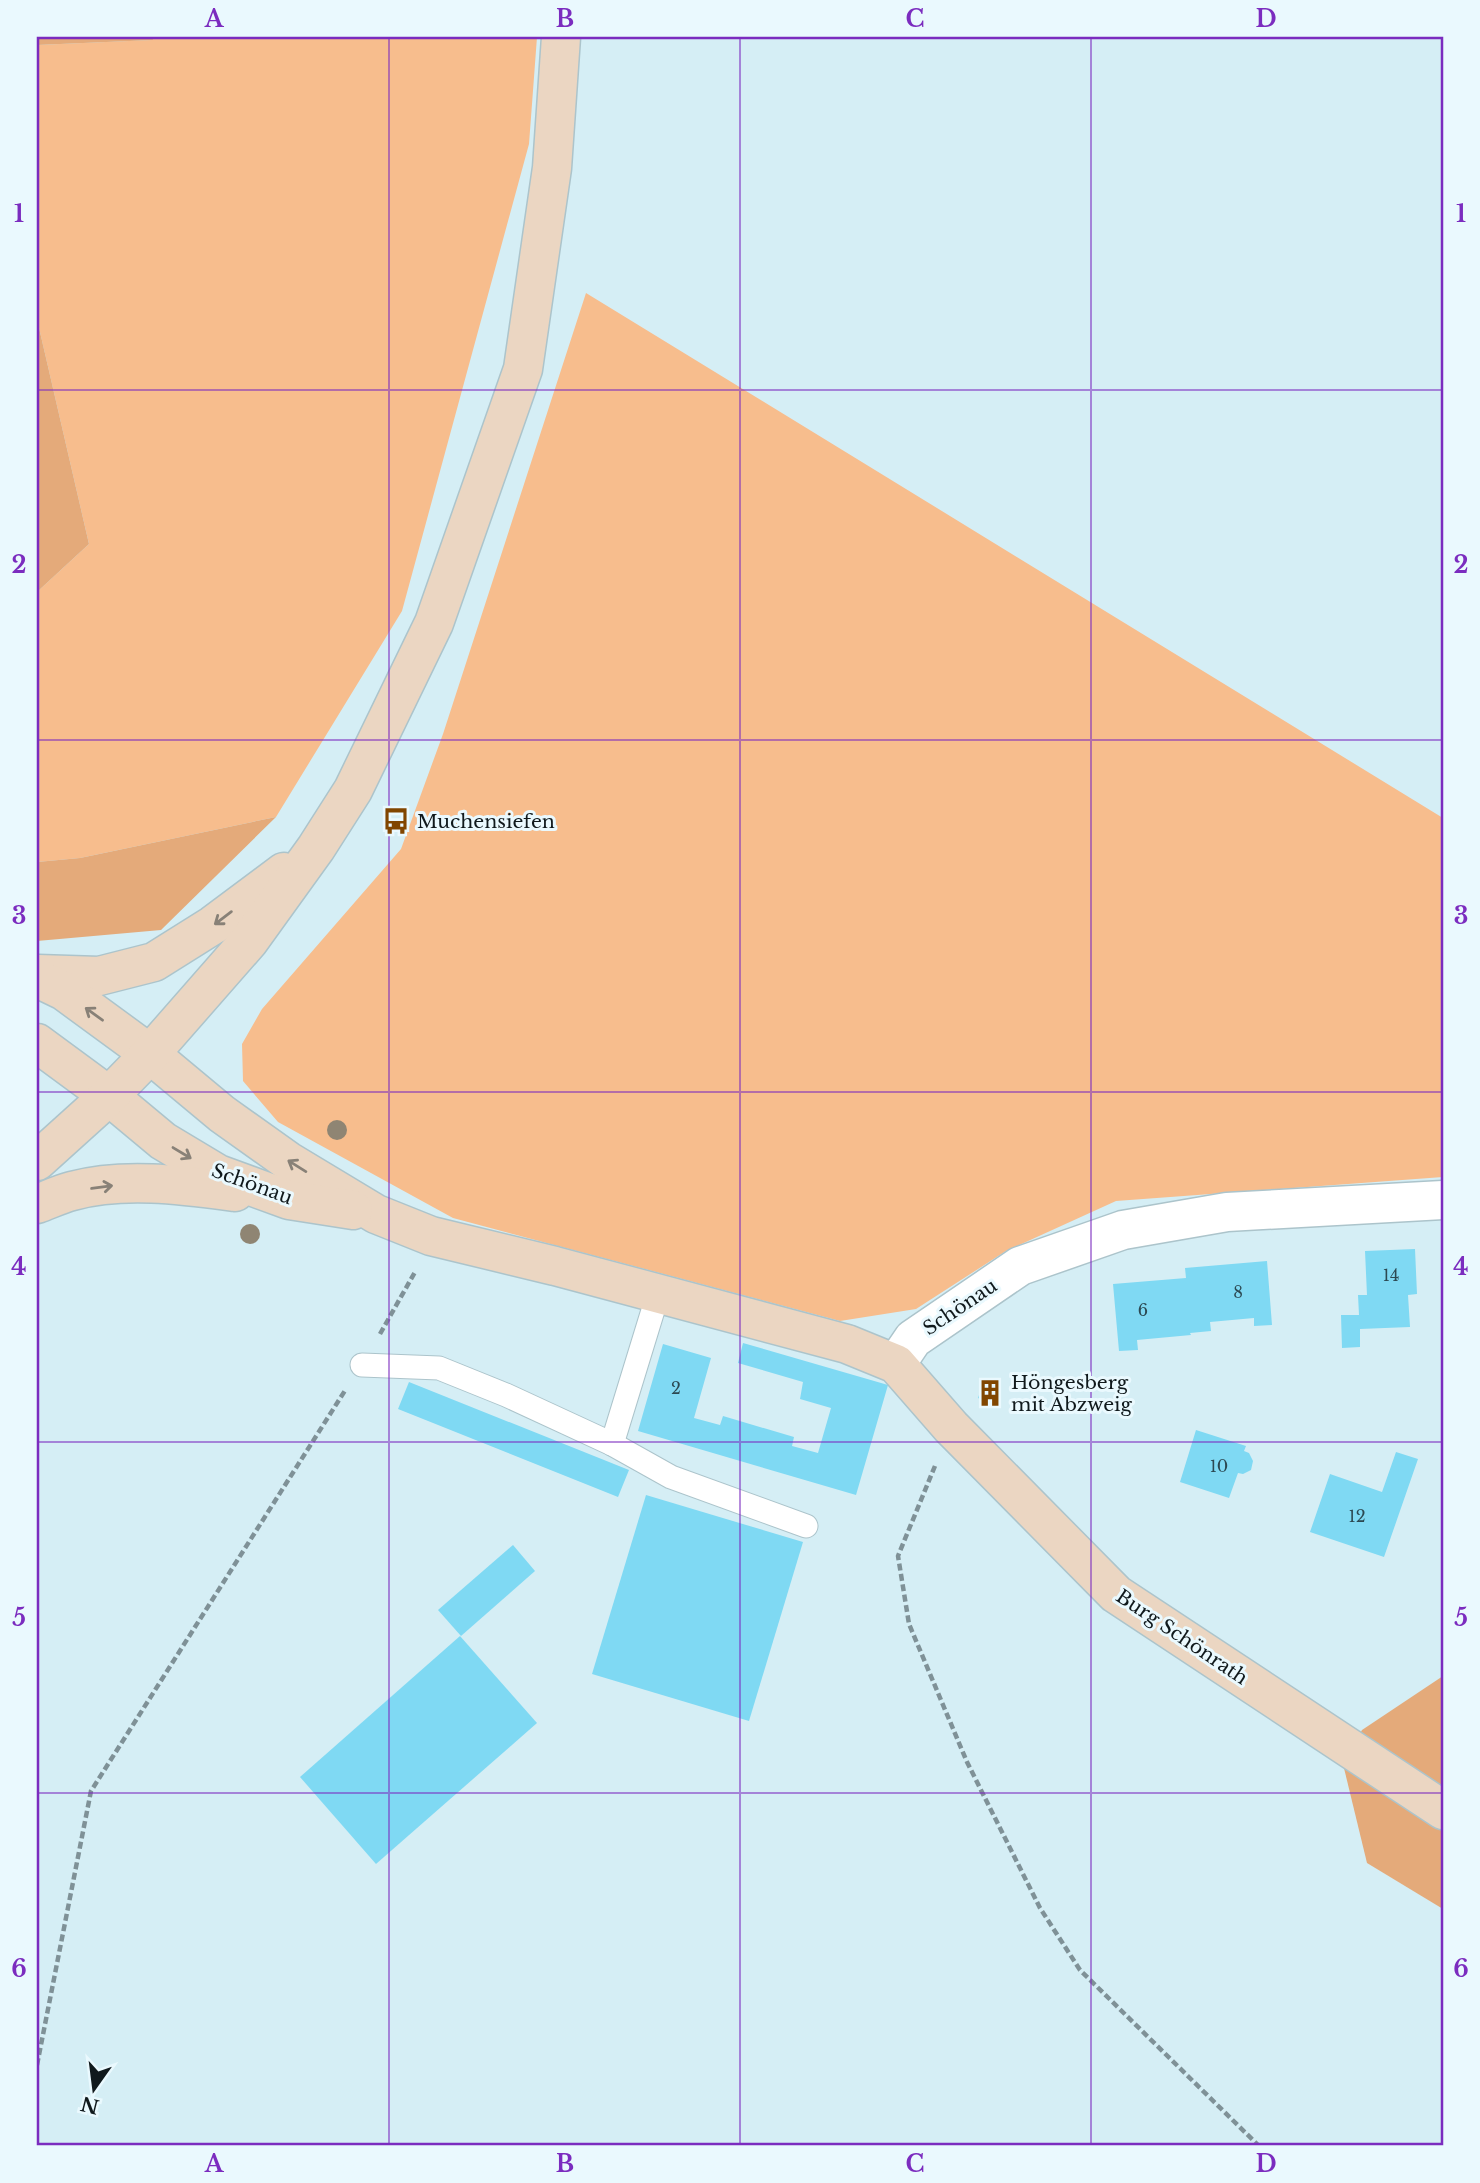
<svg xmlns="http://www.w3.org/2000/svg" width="1480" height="2183" font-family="'Libre Baskerville',serif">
<rect width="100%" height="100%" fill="#d5eef5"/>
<g fill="#f7bd8d">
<path d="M 152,37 L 537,37 L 529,144 L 402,611 L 276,817 L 80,858 L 37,862 L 37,592 L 89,544 L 37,319 L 37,45 L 152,40 Z"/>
<path d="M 586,293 L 1443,818 L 1443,1177 L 1116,1201 L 1006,1251 L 916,1309 L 840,1321 L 453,1218 L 278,1122 L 243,1081 L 242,1044 L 262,1009 L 401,849 L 443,734 Z"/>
</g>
<g fill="#e4aa7a">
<path d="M 37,37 L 152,37 L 153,40 L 37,45 Z"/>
<path d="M 37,319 L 89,544 L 37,592 Z"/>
<path d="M 276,817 L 161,930 L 37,941 L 37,862 L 80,858 Z"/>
<path d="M 1443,1676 L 1443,1909 L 1367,1863 L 1343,1764 L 1362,1730 Z"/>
</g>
<g fill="#7fd9f3">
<path d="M 1415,1249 L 1417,1294 L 1408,1295 L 1410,1327 L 1360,1329 L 1360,1347 L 1342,1348 L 1341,1315 L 1359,1315 L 1358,1295 L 1367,1295 L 1365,1251 Z"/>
<path d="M 1267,1261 L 1272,1325 L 1254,1326 L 1254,1318 L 1210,1322 L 1211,1331 L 1190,1333 L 1191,1335 L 1137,1340 L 1138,1350 L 1119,1351 L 1113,1284 L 1186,1278 L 1185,1268 Z"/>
<path d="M 743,1343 L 888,1385 L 856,1495 L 638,1431 L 663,1344 L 711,1358 L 694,1418 L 720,1425 L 723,1416 L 794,1437 L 792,1446 L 818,1453 L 831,1408 L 800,1399 L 803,1382 L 738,1363 Z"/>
<path d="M 984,1381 L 1001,1387 L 995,1405 L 978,1398 Z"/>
<path d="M 409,1382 L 629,1470 L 618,1497 L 398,1409 Z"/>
<path d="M 1196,1430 L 1246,1446 L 1244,1451 L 1249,1453 L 1253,1461 L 1251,1470 L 1243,1474 L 1238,1473 L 1229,1498 L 1180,1482 Z"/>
<path d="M 1396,1452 L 1418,1459 L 1384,1557 L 1310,1532 L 1330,1474 L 1382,1492 Z"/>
<path d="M 646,1495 L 803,1542 L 749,1721 L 592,1674 Z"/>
<path d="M 513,1545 L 535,1571 L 461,1636 L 438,1610 Z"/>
<path d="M 460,1636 L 537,1723 L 376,1864 L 300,1777 Z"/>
</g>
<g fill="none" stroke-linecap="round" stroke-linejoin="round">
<defs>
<g id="lane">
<path d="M 362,1365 L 439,1368 L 506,1395 L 612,1444 L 671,1477 L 806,1526"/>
<path d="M 612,1444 L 658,1294"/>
</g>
<path id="street" d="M 896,1364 L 913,1339 L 1020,1266 L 1123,1230 L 1227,1212 L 1443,1200"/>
<g id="secondary">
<path d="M 38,974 L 99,976 L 154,962 L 213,925 L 284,872"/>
<path d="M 37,978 L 64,991 L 150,1054 L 222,1114 L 288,1161 L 376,1214 L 431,1236 L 555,1266 L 847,1344 L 896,1364 L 951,1427 L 1116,1594 L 1443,1810"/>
<path d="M 37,1043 L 109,1096 L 163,1141 L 218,1174 L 289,1200 L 353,1210"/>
<path d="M 37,1161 L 109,1096 L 150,1054 L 249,941 L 316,848 L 353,790 L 434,623 L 523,369 L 552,168 L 561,37"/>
<path d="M 37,1204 C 48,1200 60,1194 72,1191 C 124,1177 182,1185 235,1192"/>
</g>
</defs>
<use href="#lane" stroke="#acc4cb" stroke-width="25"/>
<use href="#street" stroke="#acc4cb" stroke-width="41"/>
<use href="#secondary" stroke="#acc4cb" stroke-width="41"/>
<g stroke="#7f9197" stroke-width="4.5" stroke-dasharray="7 3.5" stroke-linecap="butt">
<path d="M 380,1334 L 415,1272"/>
<path d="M 935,1466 L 898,1556 L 909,1624 L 967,1762 L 1040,1908 L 1080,1970 L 1259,2146"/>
<path d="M 37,2065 L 91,1791 L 346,1389"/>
</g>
<use href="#lane" stroke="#fff" stroke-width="23"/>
<use href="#street" stroke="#fff" stroke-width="38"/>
<use href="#secondary" stroke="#ebd6c2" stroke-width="38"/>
</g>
<g fill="#8f8573">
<circle cx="337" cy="1130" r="10"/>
<circle cx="250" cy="1234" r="10"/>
</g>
<defs><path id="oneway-shaft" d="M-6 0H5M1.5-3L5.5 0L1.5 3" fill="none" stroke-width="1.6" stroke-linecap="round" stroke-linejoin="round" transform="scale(1.75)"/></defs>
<g stroke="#888177">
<use href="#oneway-shaft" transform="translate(223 918) rotate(143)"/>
<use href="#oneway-shaft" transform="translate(94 1014) rotate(-144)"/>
<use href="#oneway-shaft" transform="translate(182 1153) rotate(31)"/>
<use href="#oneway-shaft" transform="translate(297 1166) rotate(-148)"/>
<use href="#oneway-shaft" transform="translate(102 1187) rotate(-8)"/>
</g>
<path fill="none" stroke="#7b2cbf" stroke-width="2" stroke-opacity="0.55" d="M 389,37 L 389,2146M 740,37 L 740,2146M 1091,37 L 1091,2146M 37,390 L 1443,390M 37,740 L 1443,740M 37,1092 L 1443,1092M 37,1442 L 1443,1442M 37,1793 L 1443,1793"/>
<defs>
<symbol id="bus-bare" viewBox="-9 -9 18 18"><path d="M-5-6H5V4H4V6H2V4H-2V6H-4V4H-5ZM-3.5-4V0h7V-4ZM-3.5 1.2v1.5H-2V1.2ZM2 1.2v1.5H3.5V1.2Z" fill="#814600" stroke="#eaf9fe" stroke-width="2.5" paint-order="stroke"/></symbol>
<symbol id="building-bare" viewBox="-9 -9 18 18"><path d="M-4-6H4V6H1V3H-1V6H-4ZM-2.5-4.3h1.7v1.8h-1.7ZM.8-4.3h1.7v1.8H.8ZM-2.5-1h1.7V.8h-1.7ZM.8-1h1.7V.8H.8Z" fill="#814600" stroke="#eaf9fe" stroke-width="2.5" paint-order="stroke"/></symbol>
</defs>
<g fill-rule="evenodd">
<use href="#bus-bare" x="377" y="802" width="38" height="38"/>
<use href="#building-bare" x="971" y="1374" width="38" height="38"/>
</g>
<g text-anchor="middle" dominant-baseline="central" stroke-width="6" stroke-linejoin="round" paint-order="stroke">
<g font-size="16" fill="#2c4952">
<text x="1391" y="1275">14</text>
<text x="1238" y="1292">8</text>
<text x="1143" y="1310">6</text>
<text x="676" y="1388">2</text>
<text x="1219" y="1466">10</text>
<text x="1357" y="1516">12</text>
</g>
<g font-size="19" fill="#10191c" stroke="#eaf9fe" text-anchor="start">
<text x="417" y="821">Muchensiefen</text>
<text x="1011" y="1382">Höngesberg<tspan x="1011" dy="22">mit Abzweig</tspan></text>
</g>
<g font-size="19" fill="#10191c" stroke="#eaf9fe">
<text transform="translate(252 1184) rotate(20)">Schönau</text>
<text transform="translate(960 1307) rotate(-34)">Schönau</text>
<text transform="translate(1182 1637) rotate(34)">Burg Schönrath</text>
</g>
</g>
<rect width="1480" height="2183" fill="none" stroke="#eaf9fe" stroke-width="77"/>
<g transform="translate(94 2089) rotate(194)" stroke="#eaf9fe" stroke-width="5" paint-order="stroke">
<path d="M0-5L12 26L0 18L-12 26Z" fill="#10191c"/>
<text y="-10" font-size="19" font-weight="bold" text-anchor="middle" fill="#10191c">N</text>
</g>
<rect x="38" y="38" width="1404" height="2106" fill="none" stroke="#7b2cbf" stroke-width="2.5"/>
<g font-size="23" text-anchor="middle" font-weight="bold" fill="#7b2cbf">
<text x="214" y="27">A</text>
<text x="565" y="27">B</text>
<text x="915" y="27">C</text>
<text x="1266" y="27">D</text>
<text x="19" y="222">1</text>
<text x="1461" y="222">1</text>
<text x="19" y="573">2</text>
<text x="1461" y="573">2</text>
<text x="19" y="924">3</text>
<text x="1461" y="924">3</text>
<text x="19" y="1275">4</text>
<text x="1461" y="1275">4</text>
<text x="19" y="1626">5</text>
<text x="1461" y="1626">5</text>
<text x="19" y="1977">6</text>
<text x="1461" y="1977">6</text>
<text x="214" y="2172">A</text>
<text x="565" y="2172">B</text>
<text x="915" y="2172">C</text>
<text x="1266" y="2172">D</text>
</g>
</svg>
